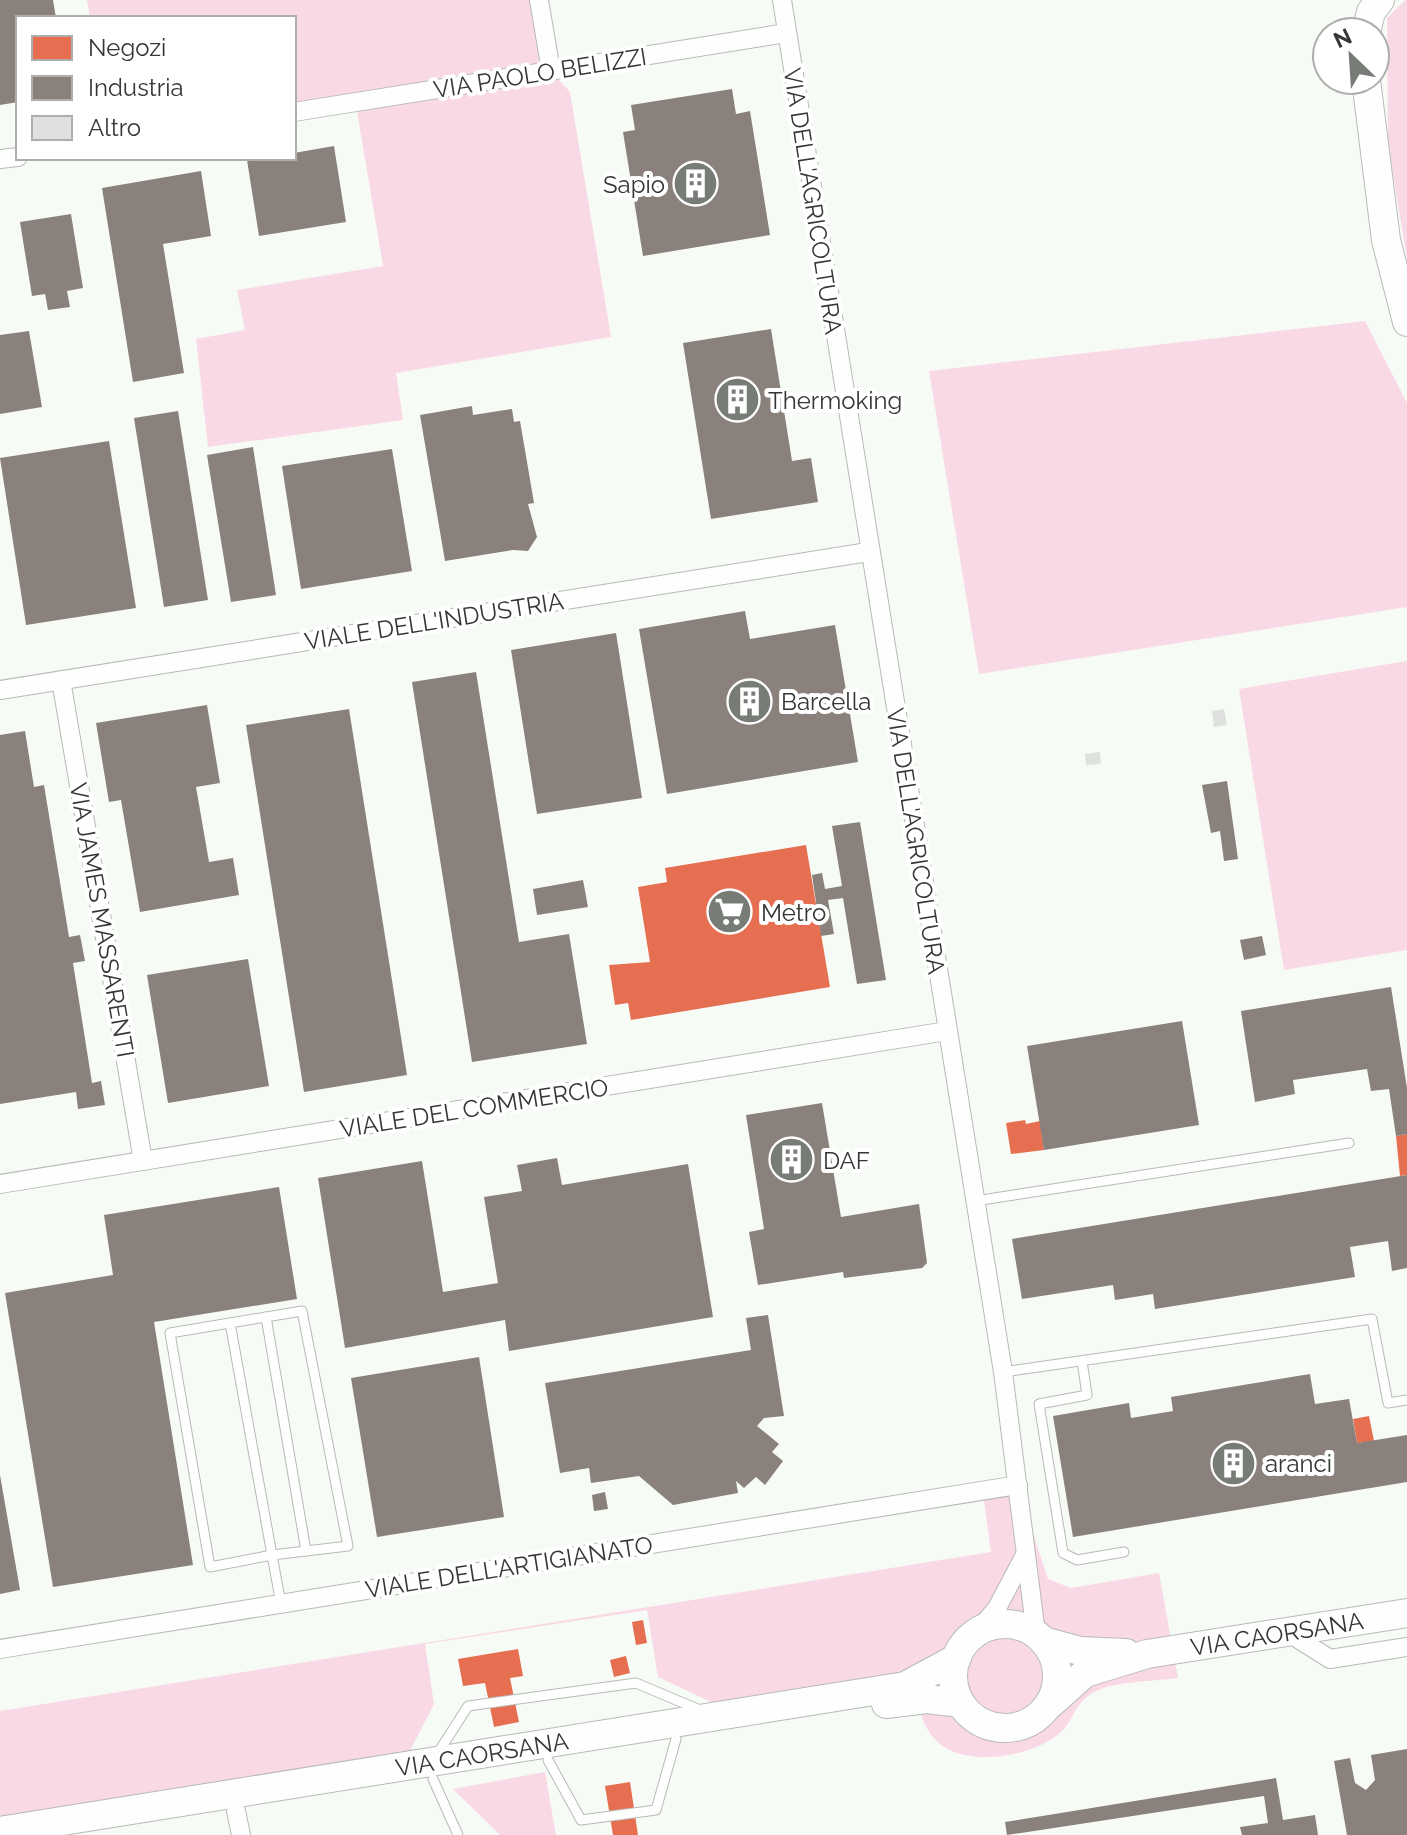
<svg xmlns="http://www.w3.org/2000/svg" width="1407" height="1835" font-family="Raleway,sans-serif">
<rect width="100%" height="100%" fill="#f7fbf6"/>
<g fill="#fad9e6">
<path d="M 87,0 L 539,0 L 551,71 L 570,92 L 611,337 L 396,373 L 403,420 L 208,447 L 196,339 L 245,330 L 237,290 L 383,266 L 356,105 L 294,114 L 294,18 L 90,18 Z"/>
<path d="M 1405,0 L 1407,0 L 1407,259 L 1388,144 L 1387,18 Z"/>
<path d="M 1365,321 L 1407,403 L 1407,607 L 979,674 L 929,371 Z"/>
<path d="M 1407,661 L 1407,950 L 1284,970 L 1239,689 Z"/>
<path d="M 1017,1484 L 1048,1579 L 1071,1588 L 1159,1573 L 1178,1678 C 1152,1682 1110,1680 1088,1696 C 1076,1704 1072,1721 1062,1731 C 1034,1758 959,1771 932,1736 C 918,1717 916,1694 911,1672 L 715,1704 L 658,1677 L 647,1610 L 425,1644 L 434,1704 L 409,1753 L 0,1817 L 0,1711 L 991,1552 L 983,1493 Z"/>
<path d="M 545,1772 L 556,1835 L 500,1835 L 453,1789 Z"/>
</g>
<g fill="#e76f51">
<path d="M 806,845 L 830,987 L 631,1020 L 628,1003 L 615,1005 L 609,965 L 650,962 L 638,887 L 667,882 L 665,868 Z"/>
<path d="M 1025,1120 L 1026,1124 L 1040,1121 L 1044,1150 L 1011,1154 L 1006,1123 Z"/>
<path d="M 1407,1134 L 1407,1175 L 1400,1176 L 1396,1136 Z"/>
<path d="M 1369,1416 L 1374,1441 L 1357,1443 L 1353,1419 Z"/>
<path d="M 643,1620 L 647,1643 L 636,1645 L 632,1622 Z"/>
<path d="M 518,1649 L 523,1676 L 510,1678 L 519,1722 L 494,1727 L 485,1683 L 463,1686 L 458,1659 Z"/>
<path d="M 626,1656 L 630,1673 L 614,1677 L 610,1660 Z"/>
<path d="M 630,1782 L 638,1835 L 613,1835 L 605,1786 Z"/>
</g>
<g fill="#8a817c">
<path d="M 0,0 L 53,0 L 56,18 L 18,18 L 18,102 L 0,105 Z"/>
<path d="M 732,89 L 736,114 L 750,111 L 770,235 L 643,256 L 623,132 L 635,130 L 631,105 Z"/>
<path d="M 334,146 L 346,222 L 259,236 L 247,160 L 294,158 L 294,153 Z"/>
<path d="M 201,171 L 211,236 L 163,244 L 184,373 L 133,382 L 102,188 Z"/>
<path d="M 71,214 L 83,288 L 67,291 L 70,307 L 48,310 L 45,294 L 32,296 L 20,222 Z"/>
<path d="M 771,329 L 792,461 L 811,458 L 818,502 L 711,519 L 683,343 Z"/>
<path d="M 29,331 L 42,407 L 0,414 L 0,335 Z"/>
<path d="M 472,406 L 473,415 L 512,409 L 514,422 L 520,421 L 534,503 L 528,504 L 537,537 L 528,551 L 513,550 L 445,561 L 420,415 Z"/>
<path d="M 178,411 L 208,600 L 164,607 L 134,418 Z"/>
<path d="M 109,441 L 136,608 L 26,625 L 0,458 Z"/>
<path d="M 253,447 L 276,595 L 231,602 L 207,455 Z"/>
<path d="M 392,449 L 412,571 L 301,589 L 282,466 Z"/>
<path d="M 745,611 L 750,639 L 835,625 L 858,762 L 667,794 L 639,629 Z"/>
<path d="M 616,633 L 642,798 L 537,814 L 511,650 Z"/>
<path d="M 476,672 L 519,942 L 569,934 L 587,1044 L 472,1062 L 412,682 Z"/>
<path d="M 207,705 L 220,783 L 196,787 L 209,862 L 233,858 L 239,895 L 140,912 L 121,800 L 109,802 L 96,723 Z"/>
<path d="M 349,709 L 407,1075 L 304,1092 L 246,725 Z"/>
<path d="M 25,731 L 34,787 L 44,785 L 69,937 L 80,935 L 85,961 L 73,963 L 92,1083 L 101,1081 L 105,1105 L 78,1109 L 76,1092 L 0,1104 L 0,735 Z"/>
<path d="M 1227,781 L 1238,859 L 1224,861 L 1220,831 L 1211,833 L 1202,785 Z"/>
<path d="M 860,822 L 886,980 L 857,984 L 843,898 L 828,900 L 834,934 L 821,936 L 812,875 L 822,873 L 825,889 L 842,886 L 832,826 Z"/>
<path d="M 583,880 L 588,907 L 537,915 L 533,889 Z"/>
<path d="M 1262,936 L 1266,955 L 1244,960 L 1240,940 Z"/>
<path d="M 248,959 L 269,1086 L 168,1103 L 147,975 Z"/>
<path d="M 1391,987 L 1407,1088 L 1407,1134 L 1396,1136 L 1389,1089 L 1371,1091 L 1367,1069 L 1293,1080 L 1295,1094 L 1255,1102 L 1241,1011 Z"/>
<path d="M 1182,1021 L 1199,1125 L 1044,1150 L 1027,1046 Z"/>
<path d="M 822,1103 L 841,1217 L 919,1204 L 927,1263 L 922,1268 L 844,1278 L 843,1272 L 758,1285 L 749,1232 L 764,1229 L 746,1115 Z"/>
<path d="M 557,1158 L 562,1185 L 688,1164 L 713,1317 L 509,1351 L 505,1320 L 345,1348 L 318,1178 L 422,1161 L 443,1292 L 498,1283 L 484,1197 L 522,1191 L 517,1165 Z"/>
<path d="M 1407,1175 L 1407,1268 L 1392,1271 L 1388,1241 L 1350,1247 L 1355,1277 L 1155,1309 L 1153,1294 L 1115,1300 L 1113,1285 L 1022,1299 L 1012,1239 Z"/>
<path d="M 279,1187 L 297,1299 L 154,1322 L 193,1565 L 53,1587 L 5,1293 L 113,1275 L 104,1215 Z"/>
<path d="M 768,1315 L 784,1416 L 764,1418 L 757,1426 L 779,1444 L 772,1452 L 783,1461 L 765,1485 L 756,1477 L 744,1488 L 736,1481 L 738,1493 L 673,1505 L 639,1476 L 591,1483 L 589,1468 L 560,1473 L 545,1383 L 751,1350 L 746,1318 Z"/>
<path d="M 479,1357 L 504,1517 L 377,1537 L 351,1378 Z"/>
<path d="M 1310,1374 L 1315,1404 L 1349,1399 L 1357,1443 L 1407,1435 L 1407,1482 L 1073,1537 L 1053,1416 L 1129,1403 L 1131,1418 L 1173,1411 L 1171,1397 Z"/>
<path d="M 0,1475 L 20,1590 L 0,1594 Z"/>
<path d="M 605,1492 L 608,1509 L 594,1511 L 592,1495 Z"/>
<path d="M 1407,1749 L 1407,1835 L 1347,1835 L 1334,1761 L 1350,1758 L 1355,1783 L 1366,1790 L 1375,1780 L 1371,1755 Z"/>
<path d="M 1276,1778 L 1283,1820 L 1315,1815 L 1318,1835 L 1242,1835 L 1240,1827 L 1268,1823 L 1264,1796 L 1007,1835 L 1005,1822 Z"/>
</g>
<g fill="#dee1dd">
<path d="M 1224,709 L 1227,725 L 1214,727 L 1212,711 Z"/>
<path d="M 1100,752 L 1101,764 L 1086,765 L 1085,754 Z"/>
</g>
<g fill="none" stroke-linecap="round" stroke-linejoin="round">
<defs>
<g id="lane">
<path d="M 975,1201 L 1349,1143"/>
<path d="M 266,1317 L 306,1551"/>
<path d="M 230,1323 L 272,1555 L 210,1567 L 170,1333 L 302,1311 L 348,1546 L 272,1555 L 281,1604"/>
<path d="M 1082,1361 L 1087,1395 L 1039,1404 L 1063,1553 L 1077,1560 L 1124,1552"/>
<path d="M 1003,1372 L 1372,1319 L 1388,1403 L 1407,1400"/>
<path d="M 436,1756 L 468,1706 L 636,1683 L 700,1710"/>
<path d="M 548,1760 L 581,1820 L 656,1810 L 676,1739"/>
<path d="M 433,1779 L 458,1835"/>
</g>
<g id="street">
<path d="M 539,0 L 551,71"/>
<path d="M 782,0 L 1003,1372 L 1036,1634"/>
<path d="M 294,112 L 786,33"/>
<path d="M 0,159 L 18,157"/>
<path d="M 61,680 L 143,1161"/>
<path d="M 0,690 L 868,552"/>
<path d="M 0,1184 L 947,1031"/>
<path d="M 1287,1632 L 1330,1659 L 1407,1647"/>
<path d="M 976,1633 L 997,1608 L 1024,1557"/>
<path d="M 0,1649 L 1018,1485"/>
<path d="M 236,1811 L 241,1835"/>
</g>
<g id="primary">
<path d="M 1366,32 L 1371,12 L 1380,0"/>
<path d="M 1366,80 L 1386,240 L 1407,322"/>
<circle cx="1005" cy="1676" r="52"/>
<path d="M 1043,1641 L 1080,1651 L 1126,1653"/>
<path d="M 886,1704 L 927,1699 L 960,1703"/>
<path id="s1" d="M 1048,1706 L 1085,1673 L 1147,1654 L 1407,1613"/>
<path id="s2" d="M 0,1831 L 905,1686 L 957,1658"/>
</g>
</defs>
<use href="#lane" stroke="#b7bab6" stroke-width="11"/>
<use href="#street" stroke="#b7bab6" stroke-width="20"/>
<use href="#primary" stroke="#b7bab6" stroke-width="30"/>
<use href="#lane" stroke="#fefefe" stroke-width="9"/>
<use href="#street" stroke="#fefefe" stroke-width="18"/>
<use href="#primary" stroke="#fefefe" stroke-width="28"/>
</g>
<defs>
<symbol id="building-disc" viewBox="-11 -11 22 22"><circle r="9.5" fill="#787c77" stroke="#fff"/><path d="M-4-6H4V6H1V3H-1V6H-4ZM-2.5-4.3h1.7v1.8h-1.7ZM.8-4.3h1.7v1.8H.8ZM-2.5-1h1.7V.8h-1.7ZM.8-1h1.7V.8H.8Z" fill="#fff"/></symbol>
<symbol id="supermarket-disc" viewBox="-11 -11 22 22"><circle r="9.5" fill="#787c77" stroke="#fff"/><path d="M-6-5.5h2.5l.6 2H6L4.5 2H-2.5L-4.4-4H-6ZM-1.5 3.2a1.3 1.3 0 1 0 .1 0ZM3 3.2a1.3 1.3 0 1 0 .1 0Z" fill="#fff"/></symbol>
</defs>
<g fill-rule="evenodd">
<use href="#building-disc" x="670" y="158" width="51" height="51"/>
<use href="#building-disc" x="712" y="374" width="51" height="51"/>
<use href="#building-disc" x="724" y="676" width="51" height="51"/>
<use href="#supermarket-disc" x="704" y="886" width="51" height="51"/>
<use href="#building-disc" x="766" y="1134" width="51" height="51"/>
<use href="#building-disc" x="1208" y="1438" width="51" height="51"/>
</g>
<g text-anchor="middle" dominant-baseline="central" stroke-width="8" stroke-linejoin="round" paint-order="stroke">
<g font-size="24" fill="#343733" stroke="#fff">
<text transform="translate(540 73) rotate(-9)">VIA PAOLO BELIZZI</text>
<text transform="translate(813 201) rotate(81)">VIA DELL'AGRICOLTURA</text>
<text transform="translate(434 621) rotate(-9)">VIALE DELL'INDUSTRIA</text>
<text transform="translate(916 841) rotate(81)">VIA DELL'AGRICOLTURA</text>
<text transform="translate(102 920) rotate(80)">VIA JAMES MASSARENTI</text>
<text transform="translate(474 1108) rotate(-9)">VIALE DEL COMMERCIO</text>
<text transform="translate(509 1567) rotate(-9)">VIALE DELL'ARTIGIANATO</text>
<text stroke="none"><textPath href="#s1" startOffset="246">VIA CAORSANA</textPath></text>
<text stroke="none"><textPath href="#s2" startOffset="488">VIA CAORSANA</textPath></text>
</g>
<g font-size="24" fill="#343733" stroke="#fff" text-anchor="start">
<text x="665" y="184" text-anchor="end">Sapio</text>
<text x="768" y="400">Thermoking</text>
<text x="781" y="701">Barcella</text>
<text x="761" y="912">Metro</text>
<text x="823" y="1160">DAF</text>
<text x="1265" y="1463">aranci</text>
</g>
</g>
<rect x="16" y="16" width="280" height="144" fill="#ffffff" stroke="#aeafad" stroke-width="2"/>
<rect x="32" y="36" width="40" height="24" fill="#e76f51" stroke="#aeafad" stroke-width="2"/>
<text x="88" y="56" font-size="24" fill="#343733">Negozi</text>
<rect x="32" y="76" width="40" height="24" fill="#8a817c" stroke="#aeafad" stroke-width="2"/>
<text x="88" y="96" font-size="24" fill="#343733">Industria</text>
<rect x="32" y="116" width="40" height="24" fill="#dee1dd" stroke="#aeafad" stroke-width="2"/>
<text x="88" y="136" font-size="24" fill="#343733">Altro</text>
<g transform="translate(1351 56) rotate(335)"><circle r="38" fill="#ffffff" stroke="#aeafad" stroke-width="2"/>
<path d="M0-6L14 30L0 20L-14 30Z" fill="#787c77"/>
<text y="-12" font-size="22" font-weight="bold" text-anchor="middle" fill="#343733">N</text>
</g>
</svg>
